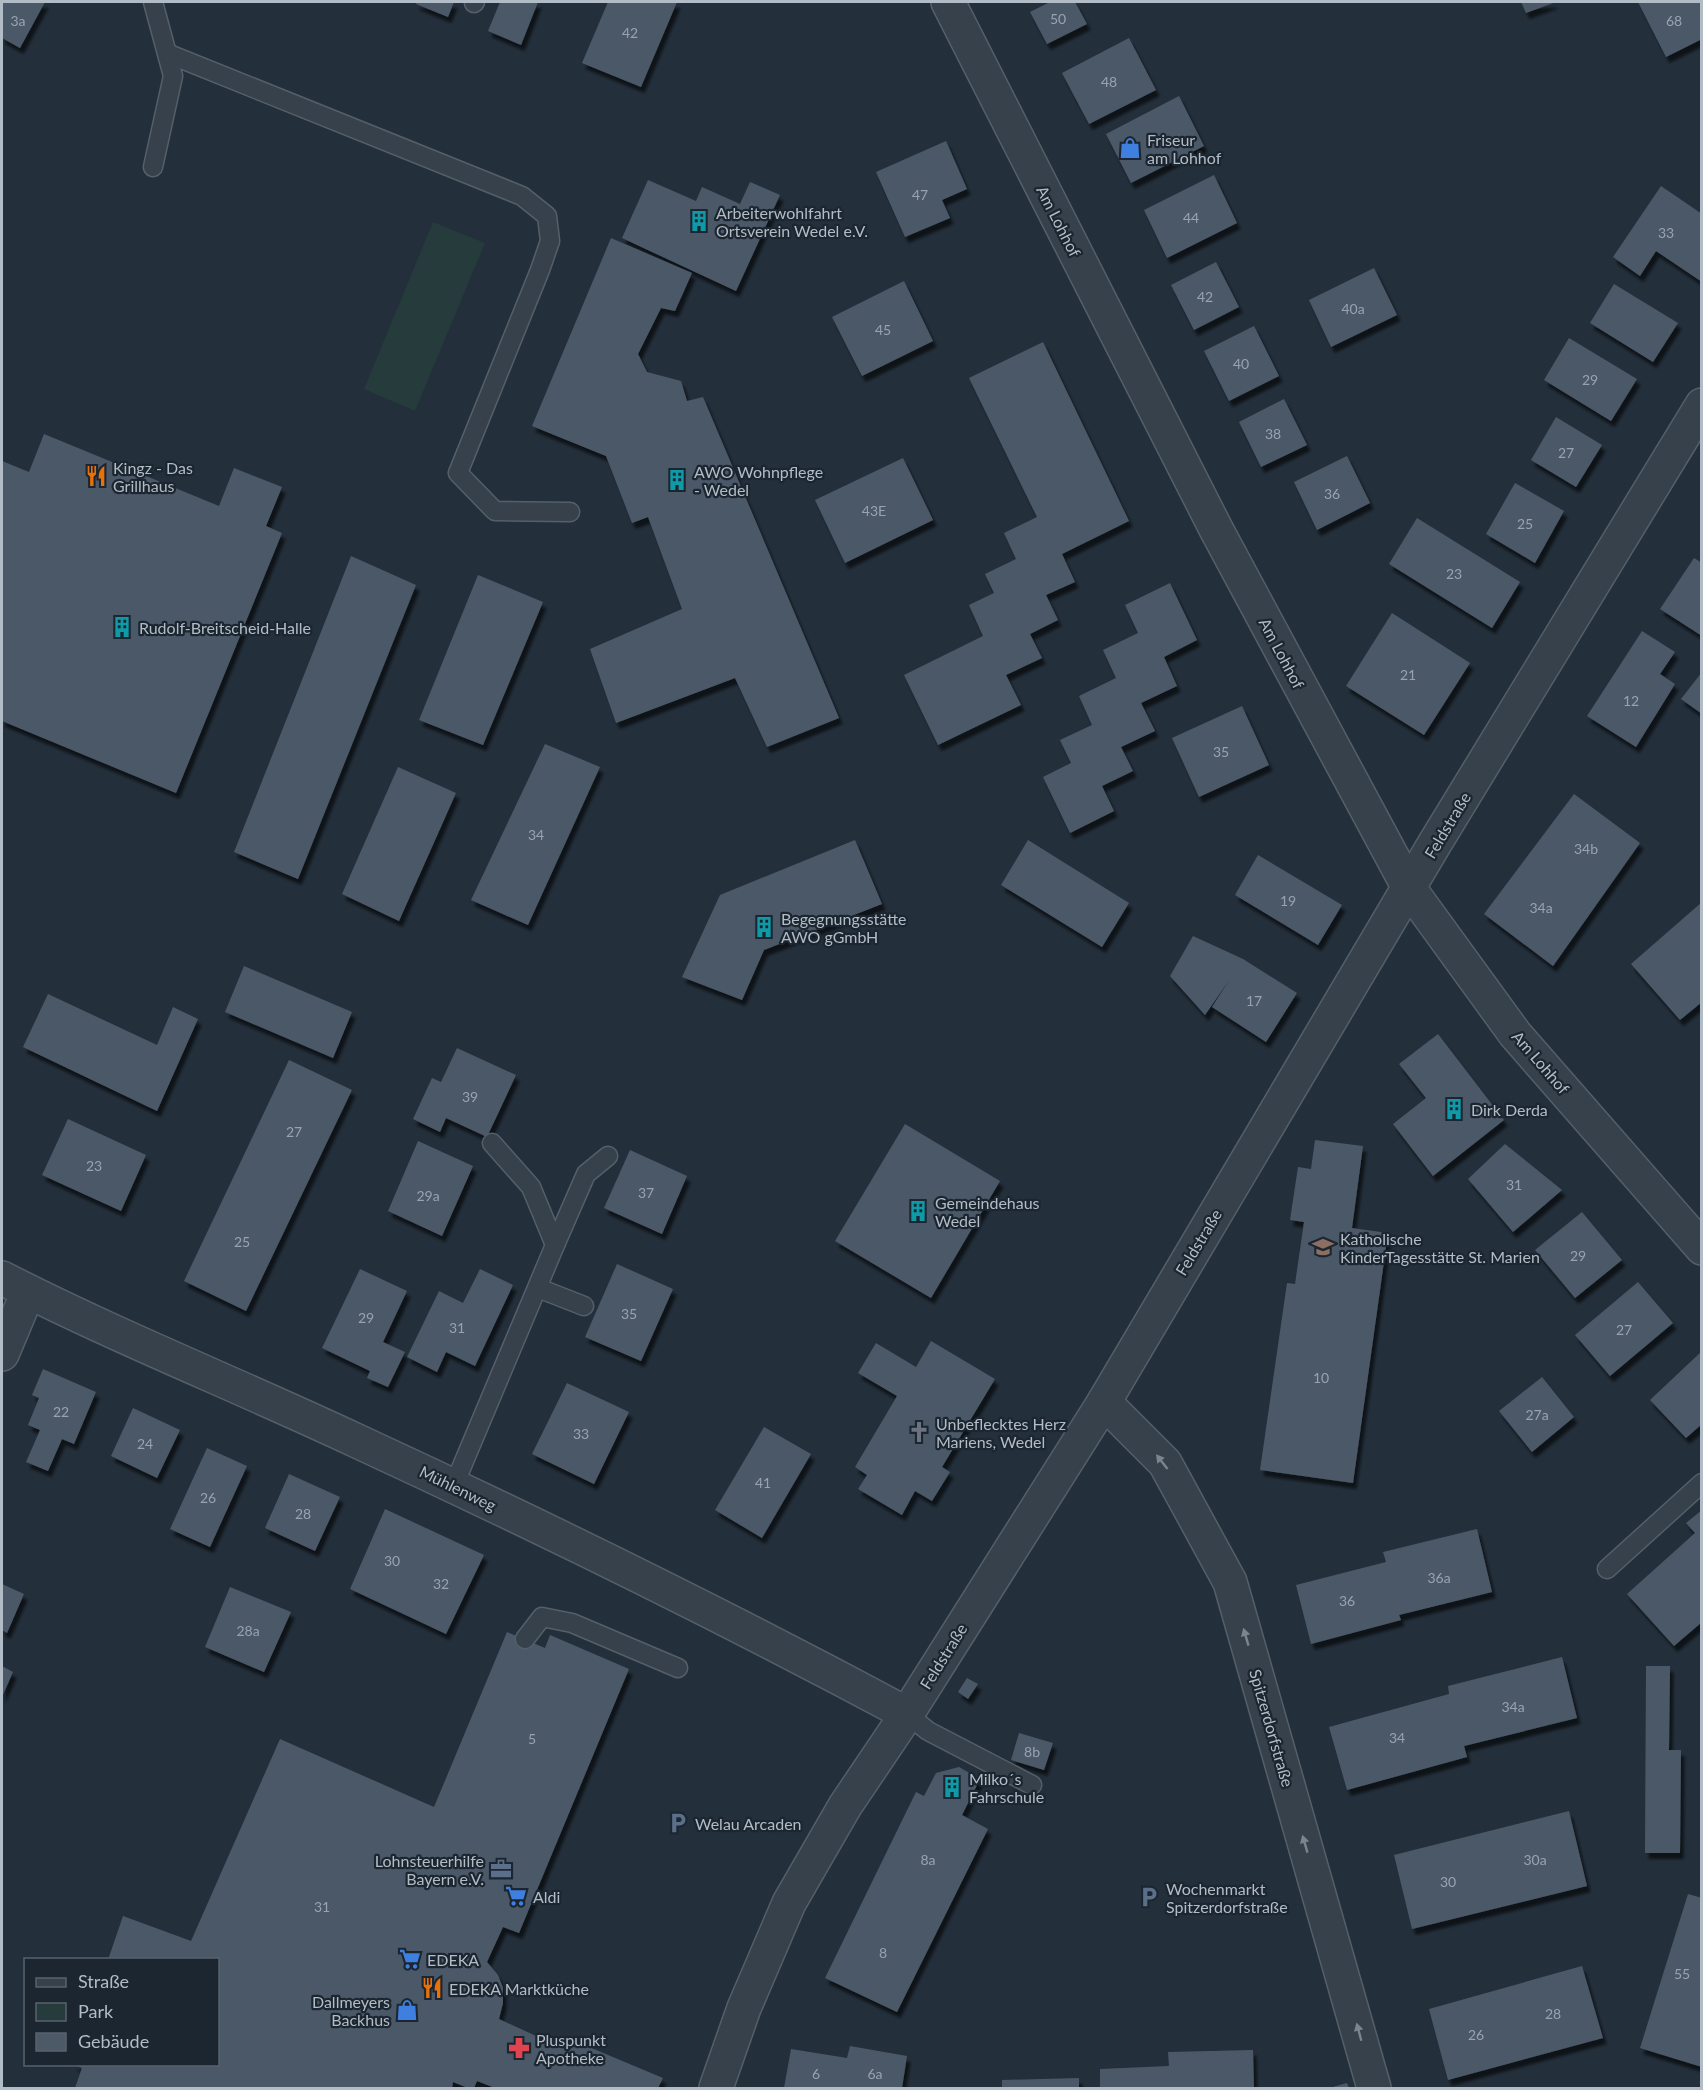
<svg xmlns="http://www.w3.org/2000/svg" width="1703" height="2090" font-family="Lato,sans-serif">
<defs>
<filter id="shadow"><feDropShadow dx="3.5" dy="6" stdDeviation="1.5" flood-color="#0009"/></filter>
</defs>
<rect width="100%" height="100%" fill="#232f3b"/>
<path fill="#253b3c" d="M 433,222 L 485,243 L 415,411 L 364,389 Z"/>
<g fill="#4c5967" filter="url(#shadow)">
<path d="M 2,2 L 45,2 L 20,48 L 2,38 Z"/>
<path d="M 417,2 L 454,2 L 448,17 L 416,4 Z"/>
<path d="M 500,2 L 538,2 L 521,45 L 488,31 Z"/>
<path d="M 608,2 L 677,2 L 641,87 L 582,63 Z"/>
<path d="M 1050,2 L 1075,2 L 1087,24 L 1047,44 L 1030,12 Z"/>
<path d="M 1521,2 L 1556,2 L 1526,13 Z"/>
<path d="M 1638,2 L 1702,2 L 1702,39 L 1666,57 Z"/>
<path d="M 1129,38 L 1156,90 L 1089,124 L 1062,73 Z"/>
<path d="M 1179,96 L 1204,146 L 1131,183 L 1106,134 Z"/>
<path d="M 946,141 L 967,189 L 942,200 L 950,218 L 905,237 L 876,172 Z"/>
<path d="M 1214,175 L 1237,223 L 1167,258 L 1144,210 Z"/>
<path d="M 648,180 L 696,201 L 702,187 L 740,204 L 750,182 L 780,195 L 736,291 L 622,238 Z"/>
<path d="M 1661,186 L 1702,214 L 1702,282 L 1656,251 L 1640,276 L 1613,257 Z"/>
<path d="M 611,238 L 692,273 L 675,311 L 661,308 L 638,354 L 647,372 L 681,381 L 687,401 L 703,397 L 839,718 L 767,747 L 735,678 L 616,723 L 590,649 L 682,609 L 648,517 L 632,523 L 606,456 L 532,426 Z"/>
<path d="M 1216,262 L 1239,307 L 1194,330 L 1171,285 Z"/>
<path d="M 1374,268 L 1397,315 L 1331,347 L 1309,300 Z"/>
<path d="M 904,281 L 933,341 L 862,376 L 832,317 Z"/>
<path d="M 1614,284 L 1678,323 L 1653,362 L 1590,323 Z"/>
<path d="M 1254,326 L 1279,376 L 1229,401 L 1204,351 Z"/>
<path d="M 1569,338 L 1637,379 L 1611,421 L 1544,380 Z"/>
<path d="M 1043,342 L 1129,521 L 1062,554 L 1075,582 L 1046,595 L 1058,620 L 1030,634 L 1042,658 L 1006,675 L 1021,705 L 938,745 L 904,675 L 983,636 L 969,605 L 994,593 L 985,574 L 1016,559 L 1004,533 L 1037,517 L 969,378 Z"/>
<path d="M 1284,399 L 1307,445 L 1261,467 L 1239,422 Z"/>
<path d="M 1556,417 L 1602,445 L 1576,487 L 1531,460 Z"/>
<path d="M 44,434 L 219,506 L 234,468 L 282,487 L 266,526 L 282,533 L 176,793 L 2,721 L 2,461 L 29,472 Z"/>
<path d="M 1347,456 L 1370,503 L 1317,530 L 1294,482 Z"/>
<path d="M 903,458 L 933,520 L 845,563 L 815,500 Z"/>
<path d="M 1515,483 L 1564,511 L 1535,563 L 1486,534 Z"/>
<path d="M 1417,518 L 1520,582 L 1492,628 L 1389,564 Z"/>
<path d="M 351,556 L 416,585 L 298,879 L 234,852 Z"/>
<path d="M 1694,558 L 1702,563 L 1702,636 L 1660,609 Z"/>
<path d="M 478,575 L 543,602 L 483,745 L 419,720 Z"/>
<path d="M 1170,583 L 1197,640 L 1164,657 L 1177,686 L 1141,703 L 1155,731 L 1121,747 L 1133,771 L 1102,786 L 1114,811 L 1070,833 L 1043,777 L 1071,763 L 1060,740 L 1092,725 L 1079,696 L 1116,678 L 1103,650 L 1138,633 L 1125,605 Z"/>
<path d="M 1392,613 L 1470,663 L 1424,735 L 1346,686 Z"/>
<path d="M 1642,631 L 1675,652 L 1660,674 L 1675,684 L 1636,747 L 1587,716 Z"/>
<path d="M 1702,672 L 1702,714 L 1681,699 Z"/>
<path d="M 1242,706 L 1269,765 L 1199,797 L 1172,738 Z"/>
<path d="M 545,744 L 600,767 L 528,925 L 471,900 Z"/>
<path d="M 398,767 L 456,793 L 399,921 L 342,894 Z"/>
<path d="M 1574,794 L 1640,843 L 1553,966 L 1484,914 Z"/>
<path d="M 855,840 L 882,904 L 764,950 L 742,1000 L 682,977 L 720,895 Z"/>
<path d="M 1028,840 L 1129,903 L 1102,947 L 1001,885 Z"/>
<path d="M 1258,855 L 1342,905 L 1318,945 L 1235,895 Z"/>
<path d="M 1702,902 L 1702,1002 L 1680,1020 L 1631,964 Z"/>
<path d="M 1193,936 L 1243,959 L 1297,993 L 1266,1042 L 1212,1007 L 1230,979 L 1205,1015 L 1170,976 Z"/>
<path d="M 244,966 L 352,1012 L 333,1058 L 225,1012 Z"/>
<path d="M 48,994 L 157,1045 L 173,1007 L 198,1019 L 157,1111 L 23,1047 Z"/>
<path d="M 1438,1034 L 1504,1120 L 1433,1176 L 1393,1124 L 1426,1098 L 1399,1064 Z"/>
<path d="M 457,1048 L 516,1075 L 487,1137 L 446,1118 L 440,1132 L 413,1119 L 432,1078 L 441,1082 Z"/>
<path d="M 289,1060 L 352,1090 L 246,1311 L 184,1281 Z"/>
<path d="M 68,1119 L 146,1155 L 121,1211 L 42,1175 Z"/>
<path d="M 905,1124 L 1000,1181 L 931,1298 L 835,1241 Z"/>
<path d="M 1315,1140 L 1363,1146 L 1352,1228 L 1388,1233 L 1353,1483 L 1260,1470 L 1287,1283 L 1295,1284 L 1304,1222 L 1290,1220 L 1298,1167 L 1311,1169 Z"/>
<path d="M 418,1141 L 473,1166 L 442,1236 L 388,1211 Z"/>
<path d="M 1505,1144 L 1562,1190 L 1513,1232 L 1468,1179 Z"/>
<path d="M 630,1150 L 687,1176 L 662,1234 L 604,1208 Z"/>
<path d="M 1582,1212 L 1622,1260 L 1575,1298 L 1535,1250 Z"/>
<path d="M 617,1264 L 673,1289 L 641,1361 L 585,1337 Z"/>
<path d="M 360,1269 L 407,1291 L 383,1342 L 405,1352 L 388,1387 L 367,1378 L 370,1371 L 322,1348 Z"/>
<path d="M 480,1269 L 513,1285 L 475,1366 L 446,1352 L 437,1372 L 407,1357 L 439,1291 L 463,1303 Z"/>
<path d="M 1638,1282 L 1673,1323 L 1610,1376 L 1575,1335 Z"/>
<path d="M 931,1341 L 995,1379 L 942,1467 L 950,1472 L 932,1501 L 915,1491 L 902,1515 L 858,1489 L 867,1475 L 855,1467 L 897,1396 L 858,1373 L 876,1343 L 916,1367 Z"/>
<path d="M 1702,1351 L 1702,1424 L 1686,1438 L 1650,1400 Z"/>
<path d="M 43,1369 L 96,1392 L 74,1444 L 62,1439 L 48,1471 L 26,1462 L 40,1430 L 28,1425 L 39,1398 L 32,1395 Z"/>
<path d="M 1542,1377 L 1574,1417 L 1532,1452 L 1499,1411 Z"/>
<path d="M 567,1383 L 629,1412 L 594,1484 L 532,1454 Z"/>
<path d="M 133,1408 L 180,1430 L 157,1478 L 111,1456 Z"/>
<path d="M 764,1427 L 811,1454 L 762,1538 L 715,1510 Z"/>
<path d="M 207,1448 L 247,1466 L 210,1547 L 170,1529 Z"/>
<path d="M 289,1474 L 340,1497 L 315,1551 L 265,1528 Z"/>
<path d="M 385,1509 L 484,1555 L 446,1634 L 350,1589 Z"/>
<path d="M 1702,1510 L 1702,1622 L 1674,1646 L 1627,1594 L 1695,1533 L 1686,1523 Z"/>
<path d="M 1477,1529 L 1492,1592 L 1399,1615 L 1401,1620 L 1311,1644 L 1296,1585 L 1386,1562 L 1383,1552 Z"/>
<path d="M 2,1584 L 24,1594 L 7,1633 L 2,1630 Z"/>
<path d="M 230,1587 L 291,1612 L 264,1672 L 205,1647 Z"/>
<path d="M 507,1632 L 545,1648 L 550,1635 L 629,1669 L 519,1933 L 503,1927 L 487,1962 L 498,1975 L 503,1988 L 503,2003 L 499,2019 L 569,2051 L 577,2042 L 663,2078 L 658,2088 L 495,2088 L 477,2081 L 474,2088 L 468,2088 L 453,2082 L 452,2088 L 75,2088 L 82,2068 L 72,2064 L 218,2064 L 218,1960 L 108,1960 L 123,1916 L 191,1941 L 280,1739 L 434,1807 Z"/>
<path d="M 1562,1657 L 1577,1718 L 1464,1746 L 1467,1757 L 1347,1790 L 1329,1727 L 1449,1694 L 1448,1686 Z"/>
<path d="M 2,1666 L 13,1672 L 2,1697 Z"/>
<path d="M 1646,1666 L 1670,1666 L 1669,1750 L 1681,1750 L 1680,1853 L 1645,1853 Z"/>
<path d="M 967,1678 L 978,1684 L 968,1699 L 958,1692 Z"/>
<path d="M 1019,1733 L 1053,1743 L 1044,1770 L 1011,1760 Z"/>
<path d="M 959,1767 L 980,1779 L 962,1815 L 988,1829 L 897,2012 L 825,1978 L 916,1792 L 924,1796 L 936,1773 Z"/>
<path d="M 1569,1811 L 1587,1886 L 1412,1929 L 1394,1855 Z"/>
<path d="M 1688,1894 L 1702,1898 L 1702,2067 L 1640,2048 Z"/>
<path d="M 1582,1966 L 1603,2038 L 1448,2080 L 1429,2009 Z"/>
<path d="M 850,2046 L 907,2056 L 902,2088 L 784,2088 L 791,2049 L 847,2058 Z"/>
<path d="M 1253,2050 L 1254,2088 L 1100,2088 L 1100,2069 L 1169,2066 L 1168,2052 Z"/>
<path d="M 1079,2078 L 1079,2088 L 1002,2088 L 1002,2080 Z"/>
<path d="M 1347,2083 L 1349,2088 L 1329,2088 Z"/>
</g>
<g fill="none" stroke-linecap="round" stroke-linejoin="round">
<defs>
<g id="service">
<path d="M 474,3 L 475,2"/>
<path d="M 169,54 L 522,196 L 547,216 L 550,241 L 540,270 L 458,473 L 495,511 L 570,512"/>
<path d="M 153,167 L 173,76 L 153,2"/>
<path d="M 492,1143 L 531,1187 L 555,1245"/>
<path d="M 538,1288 L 584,1306"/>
<path d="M 454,1485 L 555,1245 L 586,1174 L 608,1156"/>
<path d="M 1607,1569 L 1702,1483"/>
<path d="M 525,1639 L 542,1617 L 572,1623 L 678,1668"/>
<path d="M 907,1714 L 928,1731 L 1032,1785"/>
</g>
<g id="minor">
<path d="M 2,1278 C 117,1337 238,1385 355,1440 C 541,1526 726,1617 907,1714"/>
<path d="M 2,1354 L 28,1292"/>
<path d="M 1104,1402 L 1165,1463 L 1230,1582 L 1374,2088"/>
<path d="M 716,2088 L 744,2008 L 789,1903 L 845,1806 L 907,1714 L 1104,1402 L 1435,843 L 1702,405"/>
</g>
<path id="tertiary" d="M 948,2 L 1216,529 L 1409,888 L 1515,1034 L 1702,1248"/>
</defs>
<use href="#service" stroke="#555f69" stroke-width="21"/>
<use href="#minor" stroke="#555f69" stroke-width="36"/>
<use href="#tertiary" stroke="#555f69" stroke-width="36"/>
<use href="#service" stroke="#37414b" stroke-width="18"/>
<use href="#minor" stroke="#37414b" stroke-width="33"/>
<use href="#tertiary" stroke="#37414b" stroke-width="33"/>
</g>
<defs><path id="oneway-solid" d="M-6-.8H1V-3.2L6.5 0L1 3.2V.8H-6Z" transform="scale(1.5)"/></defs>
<g fill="#7b858f">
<use href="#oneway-solid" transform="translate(1162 1462) rotate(-128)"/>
<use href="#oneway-solid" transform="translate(1246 1637) rotate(-106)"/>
<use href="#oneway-solid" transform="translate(1305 1844) rotate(-106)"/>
<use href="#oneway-solid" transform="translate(1359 2032) rotate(-105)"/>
</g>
<defs>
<symbol id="shop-bare" viewBox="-9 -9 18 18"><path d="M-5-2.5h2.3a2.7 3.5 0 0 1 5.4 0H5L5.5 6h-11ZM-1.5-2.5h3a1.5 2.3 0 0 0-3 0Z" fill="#3f7fe0" stroke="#1c2630" stroke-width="2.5" paint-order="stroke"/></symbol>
<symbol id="building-bare" viewBox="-9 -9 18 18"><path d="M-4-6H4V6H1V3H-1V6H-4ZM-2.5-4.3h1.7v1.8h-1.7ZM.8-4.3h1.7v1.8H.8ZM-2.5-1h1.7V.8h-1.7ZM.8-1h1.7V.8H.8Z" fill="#0f9aa8" stroke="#1c2630" stroke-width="2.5" paint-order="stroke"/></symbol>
<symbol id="restaurant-bare" viewBox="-9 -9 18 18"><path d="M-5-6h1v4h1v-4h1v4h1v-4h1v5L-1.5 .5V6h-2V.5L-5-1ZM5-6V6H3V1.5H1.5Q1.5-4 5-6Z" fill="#e8710a" stroke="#1c2630" stroke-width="2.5" paint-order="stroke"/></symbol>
<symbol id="school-bare" viewBox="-9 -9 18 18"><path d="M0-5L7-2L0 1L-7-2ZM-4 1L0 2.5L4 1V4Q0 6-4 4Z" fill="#8d6e63" stroke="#1c2630" stroke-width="2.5" paint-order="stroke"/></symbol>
<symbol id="church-bare" viewBox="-9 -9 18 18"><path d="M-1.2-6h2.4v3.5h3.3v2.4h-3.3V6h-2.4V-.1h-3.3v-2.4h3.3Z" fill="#6b7280" stroke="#1c2630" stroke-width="2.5" paint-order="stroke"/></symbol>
<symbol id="parking-bare" viewBox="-9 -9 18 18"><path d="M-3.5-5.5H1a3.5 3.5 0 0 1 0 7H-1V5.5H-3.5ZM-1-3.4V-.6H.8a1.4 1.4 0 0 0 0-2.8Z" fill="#5c6f8a" stroke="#1c2630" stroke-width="2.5" paint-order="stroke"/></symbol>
<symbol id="office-bare" viewBox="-9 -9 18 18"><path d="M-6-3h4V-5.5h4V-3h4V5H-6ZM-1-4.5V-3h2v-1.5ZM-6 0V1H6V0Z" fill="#5c6f8a" stroke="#1c2630" stroke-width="2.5" paint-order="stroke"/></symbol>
<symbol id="supermarket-bare" viewBox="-9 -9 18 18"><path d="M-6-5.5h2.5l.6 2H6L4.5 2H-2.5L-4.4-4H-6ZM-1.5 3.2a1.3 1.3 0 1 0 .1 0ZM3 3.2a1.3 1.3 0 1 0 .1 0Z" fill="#3f7fe0" stroke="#1c2630" stroke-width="2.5" paint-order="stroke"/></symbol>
<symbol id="pharmacy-bare" viewBox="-9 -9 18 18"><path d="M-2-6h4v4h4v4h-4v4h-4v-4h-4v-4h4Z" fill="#e0444e" stroke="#1c2630" stroke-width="2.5" paint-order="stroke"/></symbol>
</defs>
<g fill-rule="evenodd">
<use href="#shop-bare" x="1115" y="133" width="30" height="30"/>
<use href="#building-bare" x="684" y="206" width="30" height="30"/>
<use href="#restaurant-bare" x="81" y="461" width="30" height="30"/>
<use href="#building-bare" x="662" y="465" width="30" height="30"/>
<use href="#building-bare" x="107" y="612" width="30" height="30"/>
<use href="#building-bare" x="749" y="912" width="30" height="30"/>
<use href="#building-bare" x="1439" y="1094" width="30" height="30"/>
<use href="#building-bare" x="903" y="1196" width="30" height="30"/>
<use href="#school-bare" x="1308" y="1232" width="30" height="30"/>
<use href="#church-bare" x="904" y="1417" width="30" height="30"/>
<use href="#building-bare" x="937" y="1772" width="30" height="30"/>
<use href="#parking-bare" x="663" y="1808" width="30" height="30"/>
<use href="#office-bare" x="486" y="1854" width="30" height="30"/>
<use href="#supermarket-bare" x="501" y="1881" width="30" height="30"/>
<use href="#parking-bare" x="1134" y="1882" width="30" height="30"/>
<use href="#supermarket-bare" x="395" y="1944" width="30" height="30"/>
<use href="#restaurant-bare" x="417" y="1973" width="30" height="30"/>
<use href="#shop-bare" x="392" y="1995" width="30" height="30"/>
<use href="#pharmacy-bare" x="504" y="2033" width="30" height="30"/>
</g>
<g text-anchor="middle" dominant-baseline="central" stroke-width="4.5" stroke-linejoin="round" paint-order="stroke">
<g font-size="14" fill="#98a3af">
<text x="1058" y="18">50</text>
<text x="18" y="20">3a</text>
<text x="1674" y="20">68</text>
<text x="630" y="32">42</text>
<text x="1109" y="81">48</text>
<text x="920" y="194">47</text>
<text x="1191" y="217">44</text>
<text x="1666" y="232">33</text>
<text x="1205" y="296">42</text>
<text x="1353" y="308">40a</text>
<text x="883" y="329">45</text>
<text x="1241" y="363">40</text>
<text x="1590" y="379">29</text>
<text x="1273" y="433">38</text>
<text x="1566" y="452">27</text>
<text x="1332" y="493">36</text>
<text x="874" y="510">43E</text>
<text x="1525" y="523">25</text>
<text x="1454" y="573">23</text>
<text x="1408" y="674">21</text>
<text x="1631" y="700">12</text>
<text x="1221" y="751">35</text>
<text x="536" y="834">34</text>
<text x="1586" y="848">34b</text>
<text x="1288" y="900">19</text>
<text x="1541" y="907">34a</text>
<text x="1254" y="1000">17</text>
<text x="470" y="1096">39</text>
<text x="294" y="1131">27</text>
<text x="94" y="1165">23</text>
<text x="1514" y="1184">31</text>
<text x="646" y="1192">37</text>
<text x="428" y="1195">29a</text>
<text x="242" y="1241">25</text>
<text x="1578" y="1255">29</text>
<text x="629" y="1313">35</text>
<text x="366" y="1317">29</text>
<text x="457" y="1327">31</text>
<text x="1624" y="1329">27</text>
<text x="1321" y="1377">10</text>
<text x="61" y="1411">22</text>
<text x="1537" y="1414">27a</text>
<text x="581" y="1433">33</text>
<text x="145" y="1443">24</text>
<text x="763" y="1482">41</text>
<text x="208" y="1497">26</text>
<text x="303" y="1513">28</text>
<text x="392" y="1560">30</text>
<text x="1439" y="1577">36a</text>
<text x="441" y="1583">32</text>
<text x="1347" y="1600">36</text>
<text x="248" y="1630">28a</text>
<text x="1513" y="1706">34a</text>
<text x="1397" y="1737">34</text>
<text x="532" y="1738">5</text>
<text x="1032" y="1751">8b</text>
<text x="928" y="1859">8a</text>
<text x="1535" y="1859">30a</text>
<text x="1448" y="1881">30</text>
<text x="322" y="1906">31</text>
<text x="883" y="1952">8</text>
<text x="1682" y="1973">55</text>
<text x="1553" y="2013">28</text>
<text x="1476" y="2034">26</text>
<text x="816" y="2073">6</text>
<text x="875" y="2073">6a</text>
</g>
<g font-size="16" fill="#b2bcc7" stroke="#1c2630" text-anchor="start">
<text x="1147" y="139">Friseur<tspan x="1147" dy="18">am Lohhof</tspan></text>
<text x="716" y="212">Arbeiterwohlfahrt<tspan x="716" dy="18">Ortsverein Wedel e.V.</tspan></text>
<text x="113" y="467">Kingz - Das<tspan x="113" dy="18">Grillhaus</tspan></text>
<text x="694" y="471">AWO Wohnpflege<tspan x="694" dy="18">- Wedel</tspan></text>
<text x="139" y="627">Rudolf-Breitscheid-Halle</text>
<text x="781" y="918">Begegnungsstätte<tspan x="781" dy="18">AWO gGmbH</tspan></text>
<text x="1471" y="1109">Dirk Derda</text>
<text x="935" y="1202">Gemeindehaus<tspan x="935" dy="18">Wedel</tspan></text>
<text x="1340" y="1238">Katholische<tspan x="1340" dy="18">KinderTagesstätte St. Marien</tspan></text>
<text x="936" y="1423">Unbeflecktes Herz<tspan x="936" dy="18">Mariens, Wedel</tspan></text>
<text x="969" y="1778">Milko´s<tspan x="969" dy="18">Fahrschule</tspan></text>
<text x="695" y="1823">Welau Arcaden</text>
<text x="484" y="1860" text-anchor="end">Lohnsteuerhilfe<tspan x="484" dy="18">Bayern e.V.</tspan></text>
<text x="1166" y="1888">Wochenmarkt<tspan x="1166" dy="18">Spitzerdorfstraße</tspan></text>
<text x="533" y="1896">Aldi</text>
<text x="427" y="1959">EDEKA</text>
<text x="449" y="1988">EDEKA Marktküche</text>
<text x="390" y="2001" text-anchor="end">Dallmeyers<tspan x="390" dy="18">Backhus</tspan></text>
<text x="536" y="2039">Pluspunkt<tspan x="536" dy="18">Apotheke</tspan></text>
</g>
<g font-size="16" fill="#b2bcc7" stroke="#1c2630">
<text transform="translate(1059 221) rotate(63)">Am Lohhof</text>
<text transform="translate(1282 653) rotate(62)">Am Lohhof</text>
<text transform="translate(1447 825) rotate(-59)">Feldstraße</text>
<text transform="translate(1541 1062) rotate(49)">Am Lohhof</text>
<text transform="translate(1198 1242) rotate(-59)">Feldstraße</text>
<text transform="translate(458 1488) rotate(26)">Mühlenweg</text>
<text transform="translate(943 1656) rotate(-58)">Feldstraße</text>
<text transform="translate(1272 1728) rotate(74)">Spitzerdorfstraße</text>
</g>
</g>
<rect width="1703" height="2090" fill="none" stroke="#b2bcc7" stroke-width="6"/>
<rect x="24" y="1958" width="195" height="108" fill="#1c2630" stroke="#58626c" stroke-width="1.5"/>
<rect x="36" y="1978" width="30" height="9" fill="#37414b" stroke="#58626c" stroke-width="1.5"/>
<text x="78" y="1988" font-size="18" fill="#b2bcc7">Straße</text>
<rect x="36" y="2003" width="30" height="18" fill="#253b3c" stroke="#58626c" stroke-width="1.5"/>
<text x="78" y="2018" font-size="18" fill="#b2bcc7">Park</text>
<rect x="36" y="2033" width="30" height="18" fill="#4c5967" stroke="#58626c" stroke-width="1.5"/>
<text x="78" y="2048" font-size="18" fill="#b2bcc7">Gebäude</text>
</svg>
